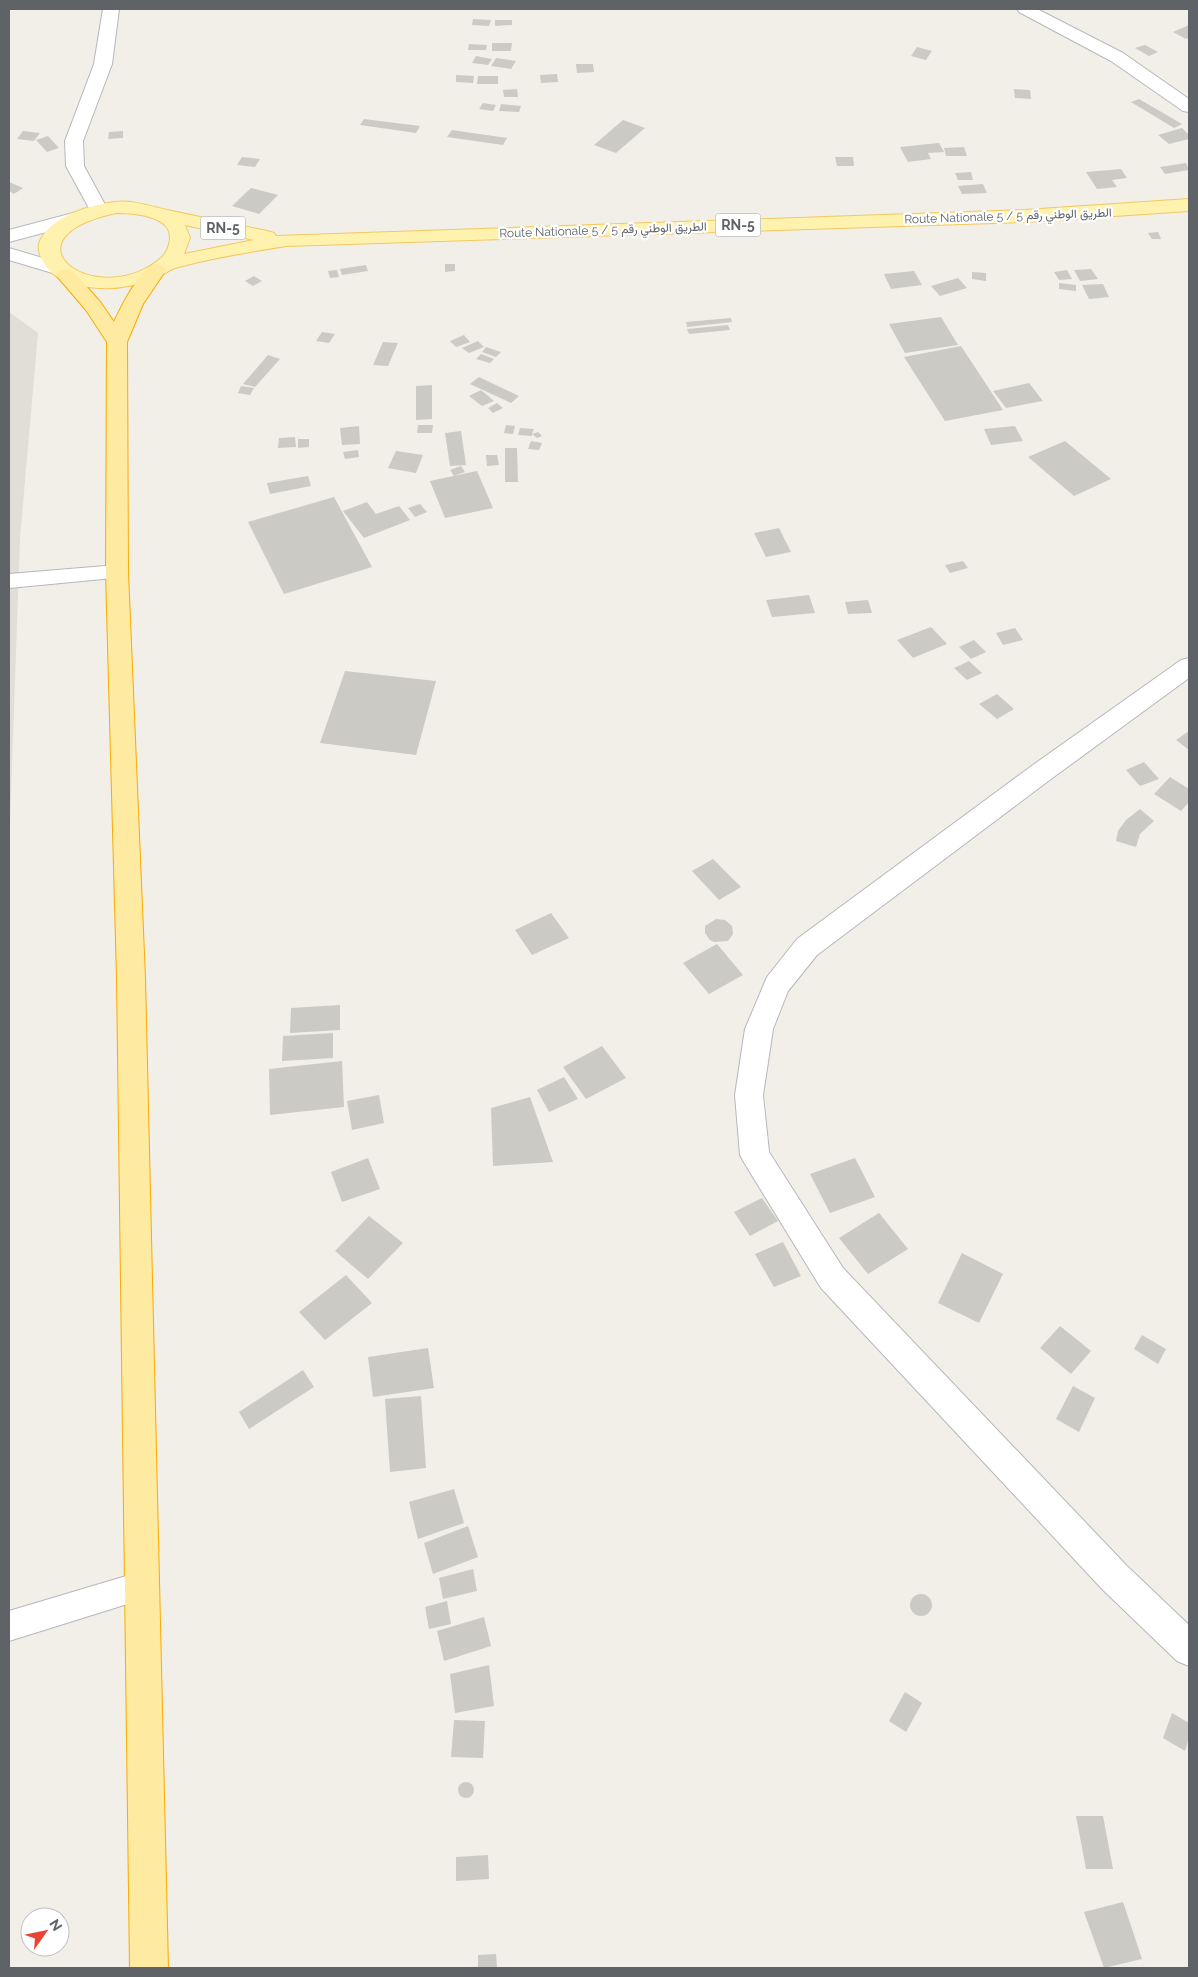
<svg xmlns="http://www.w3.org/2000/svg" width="1198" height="1977" font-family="Raleway,Vazirmatn,sans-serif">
<rect width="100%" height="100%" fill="#f1efe8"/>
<path fill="#e1ded6" d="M 9,312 L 38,333 L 20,538 L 9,853 Z"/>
<g fill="#cccac5">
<path d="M 473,19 L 491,20 L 489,26 L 472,25 Z"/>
<path d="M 495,20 L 512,20 L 512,25 L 495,26 Z"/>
<path d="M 1189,25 L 1189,38 L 1186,39 L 1173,32 Z"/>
<path d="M 492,43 L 512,43 L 511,51 L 492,51 Z"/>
<path d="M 469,44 L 487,45 L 486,50 L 468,50 Z"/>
<path d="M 1145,45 L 1158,52 L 1149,56 L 1135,48 Z"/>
<path d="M 917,47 L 932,51 L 926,60 L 911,56 Z"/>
<path d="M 476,56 L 492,59 L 488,65 L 472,63 Z"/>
<path d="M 496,58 L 516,61 L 511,69 L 491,66 Z"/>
<path d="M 576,64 L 593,64 L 594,72 L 577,73 Z"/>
<path d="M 557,74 L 558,82 L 541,83 L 540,75 Z"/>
<path d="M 456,75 L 474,76 L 473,83 L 456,82 Z"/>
<path d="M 478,76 L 498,76 L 498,84 L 477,84 Z"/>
<path d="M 517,89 L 518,97 L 504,97 L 503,90 Z"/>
<path d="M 1014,89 L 1030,90 L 1031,99 L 1015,98 Z"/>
<path d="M 1139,99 L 1182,124 L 1174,128 L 1131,102 Z"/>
<path d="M 483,103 L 496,105 L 493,111 L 479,109 Z"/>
<path d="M 501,104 L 521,106 L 519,112 L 499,111 Z"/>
<path d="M 364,119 L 420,126 L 416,133 L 360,125 Z"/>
<path d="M 623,120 L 645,128 L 616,153 L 594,145 Z"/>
<path d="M 1182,128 L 1189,135 L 1189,139 L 1169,144 L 1158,135 Z"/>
<path d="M 452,130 L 507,138 L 503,145 L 447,137 Z"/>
<path d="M 23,131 L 40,133 L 34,141 L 17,139 Z"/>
<path d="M 123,131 L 123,138 L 108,139 L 109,132 Z"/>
<path d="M 48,136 L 59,148 L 47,152 L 36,140 Z"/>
<path d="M 939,143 L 944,152 L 928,153 L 931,159 L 908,162 L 900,147 Z"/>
<path d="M 964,147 L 967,156 L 946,156 L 944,148 Z"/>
<path d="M 242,157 L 260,159 L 255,167 L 237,165 Z"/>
<path d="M 835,157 L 853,157 L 854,166 L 837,166 Z"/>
<path d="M 1186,163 L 1189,170 L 1165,174 L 1160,167 Z"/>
<path d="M 1121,169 L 1127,178 L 1112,180 L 1117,187 L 1097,189 L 1086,172 Z"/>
<path d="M 971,172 L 973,180 L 958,180 L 955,173 Z"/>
<path d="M 9,182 L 23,188 L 14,194 L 9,191 Z"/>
<path d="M 983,184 L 987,193 L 962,194 L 958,186 Z"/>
<path d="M 251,188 L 278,195 L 259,214 L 232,206 Z"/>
<path d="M 1158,232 L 1161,239 L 1152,239 L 1148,233 Z"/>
<path d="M 445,264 L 455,264 L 455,271 L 445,272 Z"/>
<path d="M 366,265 L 368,271 L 342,275 L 340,269 Z"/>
<path d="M 1091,269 L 1098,279 L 1080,281 L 1074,270 Z"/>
<path d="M 337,270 L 339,277 L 330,278 L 328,271 Z"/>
<path d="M 1067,270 L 1072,279 L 1059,280 L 1054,272 Z"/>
<path d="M 914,271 L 922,285 L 891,289 L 884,274 Z"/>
<path d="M 972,272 L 986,273 L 986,281 L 972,279 Z"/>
<path d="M 254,276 L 262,281 L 253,286 L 245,281 Z"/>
<path d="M 958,278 L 967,288 L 940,296 L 931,286 Z"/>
<path d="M 1059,283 L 1076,285 L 1076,291 L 1059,289 Z"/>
<path d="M 1103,284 L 1109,297 L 1089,299 L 1082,285 Z"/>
<path d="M 941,317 L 958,345 L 905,353 L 889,324 Z"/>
<path d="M 731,318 L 732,322 L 687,327 L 686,322 Z"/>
<path d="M 728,325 L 730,330 L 689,334 L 687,329 Z"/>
<path d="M 322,332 L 335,334 L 329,343 L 316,341 Z"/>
<path d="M 464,335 L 470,342 L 456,347 L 450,341 Z"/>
<path d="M 478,341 L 484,347 L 469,353 L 462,348 Z"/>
<path d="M 383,342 L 398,343 L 388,366 L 373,365 Z"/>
<path d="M 961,346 L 1003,410 L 945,421 L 904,357 Z"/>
<path d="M 486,347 L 501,352 L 496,357 L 482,352 Z"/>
<path d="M 481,354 L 494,359 L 490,363 L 476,359 Z"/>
<path d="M 268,355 L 280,359 L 255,387 L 243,384 Z"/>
<path d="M 479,377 L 519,396 L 511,403 L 470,384 Z"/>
<path d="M 1029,383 L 1043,401 L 1006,408 L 993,391 Z"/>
<path d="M 432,385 L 432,419 L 416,420 L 416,386 Z"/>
<path d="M 241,386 L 254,388 L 250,395 L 238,393 Z"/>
<path d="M 481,390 L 494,401 L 482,406 L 469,396 Z"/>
<path d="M 497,403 L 503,408 L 493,413 L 488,408 Z"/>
<path d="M 418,425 L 433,425 L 432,433 L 417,433 Z"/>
<path d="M 506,425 L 515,426 L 513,434 L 504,433 Z"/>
<path d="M 359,426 L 360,444 L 342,445 L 340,428 Z"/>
<path d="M 1015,426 L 1023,441 L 991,445 L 984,429 Z"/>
<path d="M 520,428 L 534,429 L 532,434 L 538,432 L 542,436 L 537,438 L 532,434 L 532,436 L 518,435 Z"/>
<path d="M 461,431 L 466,465 L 450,466 L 445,433 Z"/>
<path d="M 295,437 L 296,447 L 278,448 L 279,438 Z"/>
<path d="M 298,439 L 309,439 L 309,447 L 298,448 Z"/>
<path d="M 531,441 L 542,443 L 539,450 L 528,449 Z"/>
<path d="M 1065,441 L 1111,479 L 1074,496 L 1028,457 Z"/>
<path d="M 505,448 L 517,448 L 518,482 L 505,482 Z"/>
<path d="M 358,450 L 359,457 L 345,459 L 343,452 Z"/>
<path d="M 396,451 L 423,455 L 416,473 L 388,468 Z"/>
<path d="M 486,455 L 497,455 L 499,465 L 487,466 Z"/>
<path d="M 461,466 L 465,472 L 454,476 L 450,470 Z"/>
<path d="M 477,471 L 493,508 L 445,518 L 430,481 Z"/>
<path d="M 308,476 L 311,486 L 270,494 L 267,483 Z"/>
<path d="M 334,497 L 372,567 L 284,594 L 248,522 Z"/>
<path d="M 367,502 L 376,514 L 399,506 L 410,520 L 364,538 L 343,511 Z"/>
<path d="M 420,504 L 427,512 L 415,517 L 408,508 Z"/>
<path d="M 779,528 L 791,552 L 766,557 L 754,533 Z"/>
<path d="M 963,561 L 968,568 L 950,573 L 945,565 Z"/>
<path d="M 809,595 L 815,613 L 772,617 L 766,600 Z"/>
<path d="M 868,600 L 872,613 L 848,614 L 845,602 Z"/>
<path d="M 931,627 L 947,644 L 913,658 L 897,640 Z"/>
<path d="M 1015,628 L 1023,640 L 1003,645 L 996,633 Z"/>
<path d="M 974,640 L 986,652 L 971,659 L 959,647 Z"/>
<path d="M 969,661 L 982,673 L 967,680 L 954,668 Z"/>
<path d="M 345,671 L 436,681 L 416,755 L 320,743 Z"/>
<path d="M 997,694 L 1014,709 L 997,719 L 979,704 Z"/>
<path d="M 1189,731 L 1189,750 L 1176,740 Z"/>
<path d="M 1144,762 L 1159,779 L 1140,786 L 1126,770 Z"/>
<path d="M 1170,777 L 1189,789 L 1189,802 L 1181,811 L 1154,794 Z"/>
<path d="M 1140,809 L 1154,821 L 1140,834 L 1136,847 L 1116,841 L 1118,831 L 1126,820 Z"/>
<path d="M 713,859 L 741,887 L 719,900 L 692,871 Z"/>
<path d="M 551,913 L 569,938 L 532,955 L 515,930 Z"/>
<path d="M 716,919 L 725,920 L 732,926 L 733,934 L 728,941 L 714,942 L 710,940 L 705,933 L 705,926 Z"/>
<path d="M 717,944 L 743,975 L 709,994 L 683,963 Z"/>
<path d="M 340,1005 L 340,1030 L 290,1033 L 291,1008 Z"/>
<path d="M 333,1033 L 333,1058 L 282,1061 L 283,1036 Z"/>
<path d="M 602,1046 L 626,1078 L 586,1099 L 563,1067 Z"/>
<path d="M 342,1061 L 344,1107 L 270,1115 L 269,1069 Z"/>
<path d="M 564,1077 L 578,1099 L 549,1112 L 537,1090 Z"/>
<path d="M 379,1095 L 384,1123 L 352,1130 L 347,1101 Z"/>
<path d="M 530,1097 L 553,1162 L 493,1166 L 491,1108 Z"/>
<path d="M 368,1158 L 380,1189 L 342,1202 L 331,1172 Z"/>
<path d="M 855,1158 L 875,1197 L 830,1213 L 810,1174 Z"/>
<path d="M 762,1198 L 778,1221 L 750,1236 L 734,1212 Z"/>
<path d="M 879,1213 L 908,1249 L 868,1274 L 839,1238 Z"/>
<path d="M 369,1216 L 403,1243 L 368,1279 L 335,1251 Z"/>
<path d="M 783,1242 L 801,1276 L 774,1287 L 755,1254 Z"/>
<path d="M 962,1253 L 1003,1274 L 979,1323 L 938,1303 Z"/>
<path d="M 346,1275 L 372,1303 L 325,1340 L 299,1312 Z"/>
<path d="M 1060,1326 L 1091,1351 L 1071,1374 L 1040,1348 Z"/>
<path d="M 1142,1335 L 1166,1349 L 1158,1364 L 1134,1349 Z"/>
<path d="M 428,1348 L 434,1388 L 373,1397 L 368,1357 Z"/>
<path d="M 303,1370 L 314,1387 L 249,1429 L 239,1412 Z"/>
<path d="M 1073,1386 L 1095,1398 L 1079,1432 L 1056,1419 Z"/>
<path d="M 421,1396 L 426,1468 L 390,1472 L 385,1399 Z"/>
<path d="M 454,1489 L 464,1523 L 418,1539 L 409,1502 Z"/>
<path d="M 468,1526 L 478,1557 L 433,1574 L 424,1543 Z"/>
<path d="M 473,1569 L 477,1591 L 443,1599 L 439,1578 Z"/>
<circle cx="921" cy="1605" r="11"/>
<path d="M 447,1601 L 451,1624 L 429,1629 L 425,1607 Z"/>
<path d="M 484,1617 L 491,1646 L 444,1661 L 437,1631 Z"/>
<path d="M 489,1665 L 494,1706 L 455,1713 L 450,1674 Z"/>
<path d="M 905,1692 L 922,1703 L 906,1732 L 889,1721 Z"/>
<path d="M 1172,1713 L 1189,1723 L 1189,1738 L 1185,1751 L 1163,1738 Z"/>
<path d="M 454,1720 L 485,1721 L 483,1758 L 451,1757 Z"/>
<circle cx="466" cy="1790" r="8"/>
<path d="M 1076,1816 L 1103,1816 L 1113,1869 L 1086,1869 Z"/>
<path d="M 488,1855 L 489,1879 L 456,1881 L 456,1857 Z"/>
<path d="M 1123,1902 L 1142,1959 L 1104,1968 L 1084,1912 Z"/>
<path d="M 496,1954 L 497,1968 L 478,1968 L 478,1955 Z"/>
</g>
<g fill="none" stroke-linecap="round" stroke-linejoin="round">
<defs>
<g id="service">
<path d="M 117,565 L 124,567 L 127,572 L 124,577 L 9,588 L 9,574 Z"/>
<path d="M 143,1571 L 153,1576 L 158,1586 L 153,1596 L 9,1641 L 9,1611 Z"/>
</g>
<g id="minor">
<path d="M 103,9 L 119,9 L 112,64 L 83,141 L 84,166 L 108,210 L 106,214 L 99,216 L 92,214 L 90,210 L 66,166 L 65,141 L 94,64 Z"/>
<path d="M 1017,9 L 1037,9 L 1123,53 L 1189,99 L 1189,112 L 1183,111 L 1111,61 L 1019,12 Z"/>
<path d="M 1189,658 L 1189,678 L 1051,779 L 817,955 L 788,991 L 773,1029 L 763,1095 L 769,1152 L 843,1268 L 1127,1566 L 1189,1625 L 1189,1666 L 1177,1661 L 1103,1590 L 821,1288 L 745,1164 L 740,1155 L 735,1095 L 745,1029 L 767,977 L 797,939 L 1033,765 L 1181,660 Z"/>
</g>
<g id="secondary">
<path d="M 73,213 L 80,215 L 82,219 L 80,223 L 9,242 L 9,230 Z"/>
<path d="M 9,248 L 63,264 L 66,268 L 63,272 L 56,274 L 9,260 Z"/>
</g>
<path id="primary" d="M 1189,199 L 1189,211 L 1025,222 L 286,246 C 249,252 211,258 175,268 C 169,270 164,274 158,277 C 140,285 118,289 99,288 C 75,287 49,280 40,255 C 38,249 38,243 42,237 C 56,215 90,205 115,202 C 132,200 150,206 167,210 C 200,217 234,224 267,231 L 274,233 L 276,236 L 1025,210 ZM 116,213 C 135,213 177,216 169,244 C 167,253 163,257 156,262 C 91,309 0,238 116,213 ZM 185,225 L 254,240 L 184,254 L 190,238 Z"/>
<path id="trunk" d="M 156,264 L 163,266 L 166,270 L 143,304 L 127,342 L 128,572 L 145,978 L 168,1968 L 130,1968 L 117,978 L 106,572 L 107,342 L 86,310 L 56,275 L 59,271 L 66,269 L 73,271 L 101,303 L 114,322 C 121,307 140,268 156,264 Z"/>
</defs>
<use href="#service" stroke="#b5b8bc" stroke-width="2"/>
<use href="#minor" stroke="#b5b8bc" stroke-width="2"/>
<use href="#secondary" stroke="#b6babf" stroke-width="2"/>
<use href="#primary" stroke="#f2c960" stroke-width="2"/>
<use href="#trunk" stroke="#f9ab00" stroke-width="2"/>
<use href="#service" fill="#fff" fill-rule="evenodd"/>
<use href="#minor" fill="#fff" fill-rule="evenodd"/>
<use href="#secondary" fill="#fff" fill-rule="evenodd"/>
<use href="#primary" fill="#fff2af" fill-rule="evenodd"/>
<use href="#trunk" fill="#feeaa1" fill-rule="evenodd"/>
</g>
<g text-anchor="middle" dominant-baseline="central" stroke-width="4.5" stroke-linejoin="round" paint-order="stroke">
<g font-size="12" fill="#5f6368" stroke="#fff">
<text transform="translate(1008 216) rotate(-2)">Route Nationale 5 / الطريق الوطني رقم 5</text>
<text transform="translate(603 230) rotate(-2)">Route Nationale 5 / الطريق الوطني رقم 5</text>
</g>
<g fill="#fff" stroke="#8f9295" stroke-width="1">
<rect x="715.5" y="213.5" width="45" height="23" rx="4"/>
<rect x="200.5" y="216.5" width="45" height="23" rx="4"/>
</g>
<g font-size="14" font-weight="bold" fill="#5f6368">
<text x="738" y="225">RN-5</text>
<text x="223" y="228">RN-5</text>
</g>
</g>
<rect width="1198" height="1977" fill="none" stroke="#5f6368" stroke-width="20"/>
<g transform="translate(45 1932) rotate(57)"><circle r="24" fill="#ffffff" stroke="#bfc1c3"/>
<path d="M0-4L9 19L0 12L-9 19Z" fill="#ea4335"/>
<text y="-8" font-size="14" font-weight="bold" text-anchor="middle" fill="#5f6368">N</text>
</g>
</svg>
